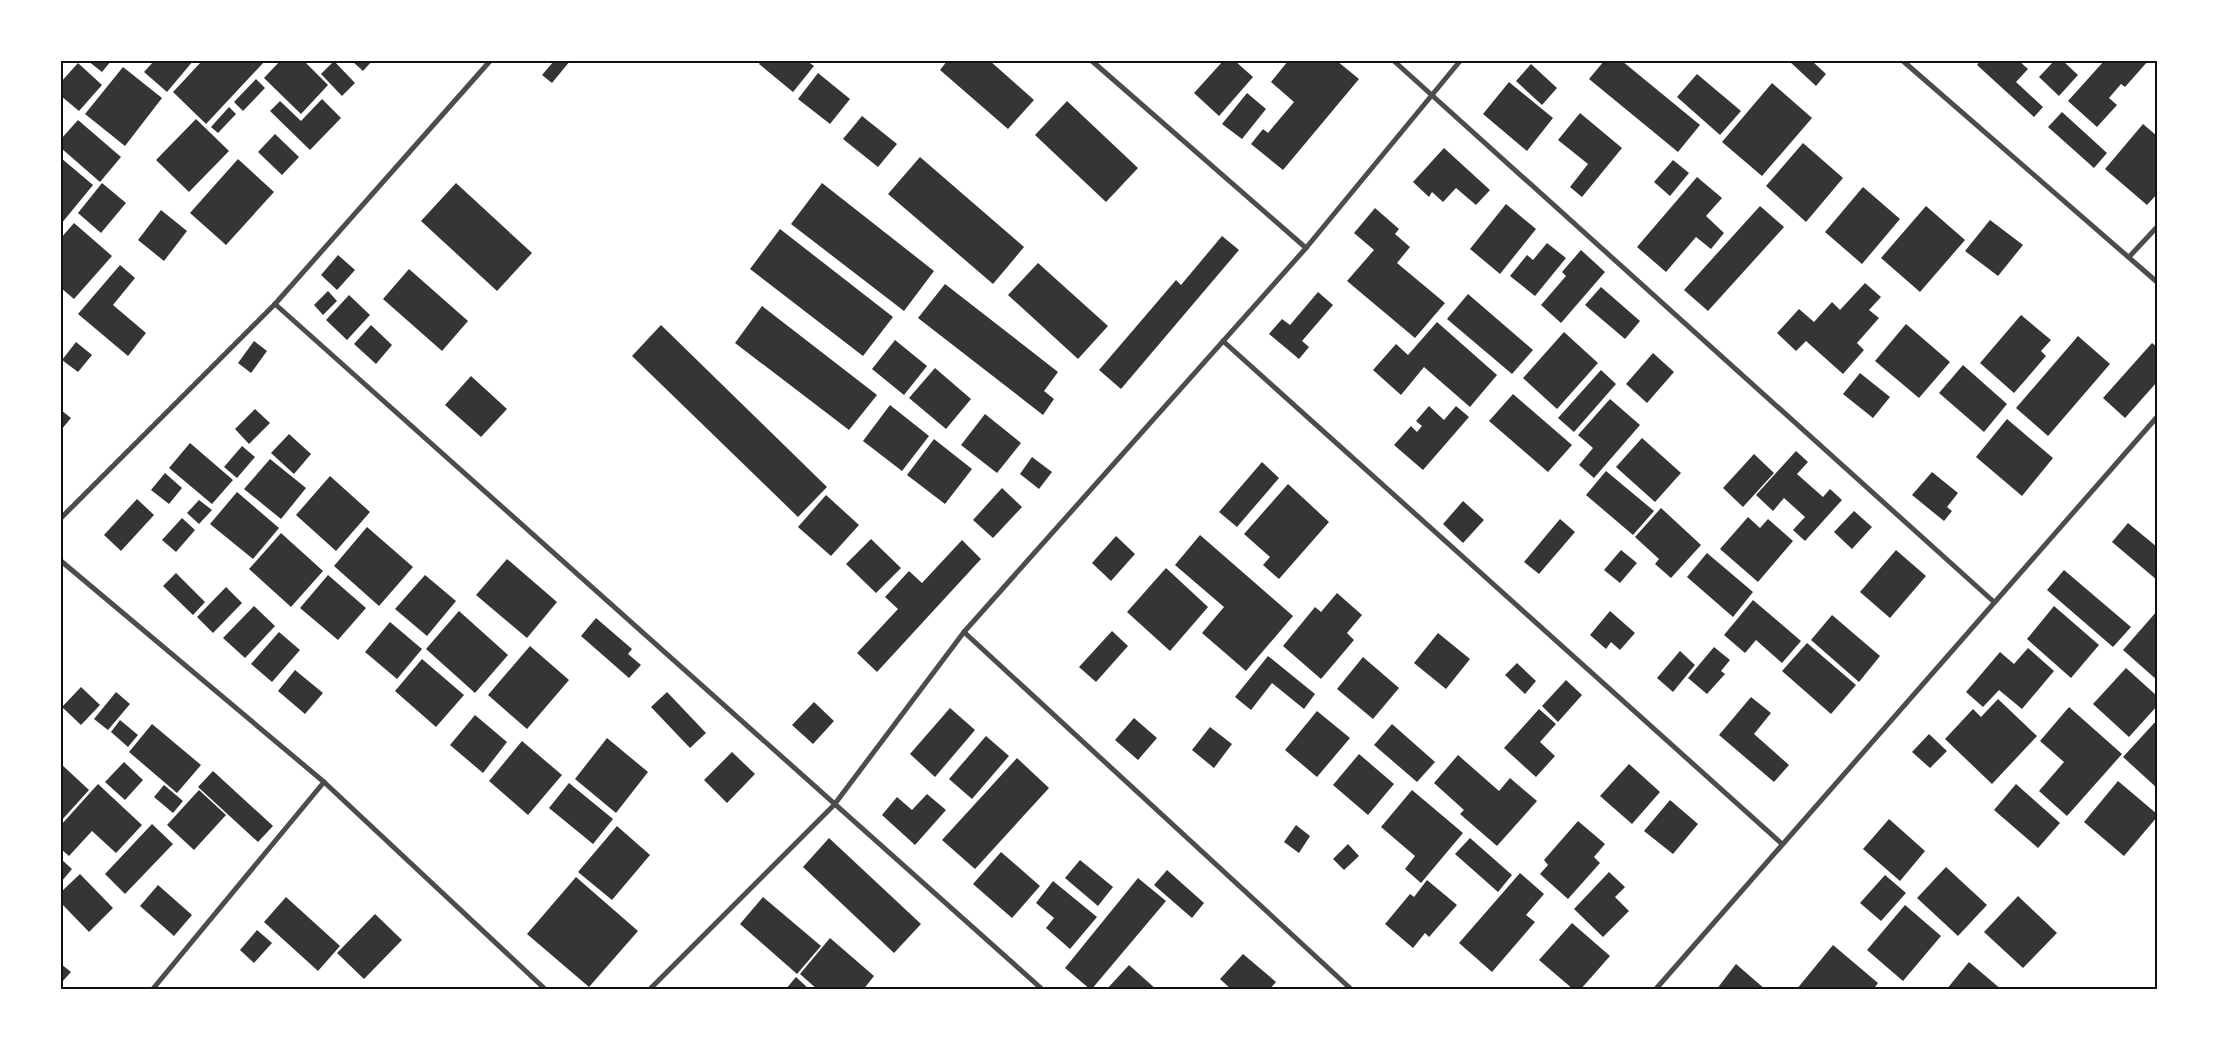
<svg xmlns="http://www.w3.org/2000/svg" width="2218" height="1051" font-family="Ubuntu,sans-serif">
<rect width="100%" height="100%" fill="#fff"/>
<g fill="#353535">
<path d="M 88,61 L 111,61 L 102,72 Z"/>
<path d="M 154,61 L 193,61 L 167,92 L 144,72 Z"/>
<path d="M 202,61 L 265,61 L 206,124 L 173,92 Z"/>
<path d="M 280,61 L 304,61 L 328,85 L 301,114 L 264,78 Z"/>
<path d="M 334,61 L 355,83 L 342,96 L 321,74 Z"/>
<path d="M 352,61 L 372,61 L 363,71 Z"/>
<path d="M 554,61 L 570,61 L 552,83 L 542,75 Z"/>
<path d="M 761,61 L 807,61 L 814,66 L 793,92 L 759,64 Z"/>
<path d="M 947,61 L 990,61 L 1034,100 L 1008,129 L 940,70 Z"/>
<path d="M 1223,61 L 1235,61 L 1253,77 L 1219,116 L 1194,93 Z"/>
<path d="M 1288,61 L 1337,61 L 1359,79 L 1283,170 L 1251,144 L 1263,129 L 1268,133 L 1294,102 L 1271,82 Z"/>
<path d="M 1604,61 L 1622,61 L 1700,125 L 1678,152 L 1589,79 Z"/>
<path d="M 1789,61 L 1812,61 L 1826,74 L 1816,86 Z"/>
<path d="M 1980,61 L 2019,61 L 2028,69 L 2016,82 L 2043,107 L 2034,117 L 1977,65 Z"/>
<path d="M 2054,61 L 2063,61 L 2078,75 L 2059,96 L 2039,77 Z"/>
<path d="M 2104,61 L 2148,61 L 2125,87 L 2121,84 L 2109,98 L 2117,105 L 2097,127 L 2068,101 Z"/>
<path d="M 78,63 L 102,85 L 79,111 L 61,96 L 61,82 Z"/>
<path d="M 1531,64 L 1557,88 L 1542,105 L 1516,81 Z"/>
<path d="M 123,67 L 162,98 L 125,146 L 85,114 Z"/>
<path d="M 818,73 L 850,99 L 830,124 L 798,99 Z"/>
<path d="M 1697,74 L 1741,111 L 1720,135 L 1677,97 Z"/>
<path d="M 256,79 L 265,88 L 243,111 L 234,102 Z"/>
<path d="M 1509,82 L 1553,118 L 1527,151 L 1483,114 Z"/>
<path d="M 1772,83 L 1812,118 L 1762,176 L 1722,142 Z"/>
<path d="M 1247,93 L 1266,109 L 1242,139 L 1222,124 Z"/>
<path d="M 322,99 L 341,118 L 310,150 L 270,111 L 280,101 L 301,121 Z"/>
<path d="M 1067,101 L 1138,168 L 1106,202 L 1035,135 Z"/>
<path d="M 229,107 L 236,114 L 218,133 L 211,127 Z"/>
<path d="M 2062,112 L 2107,153 L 2094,168 L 2048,127 Z"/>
<path d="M 1580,113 L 1622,148 L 1582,197 L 1570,187 L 1588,164 L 1558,140 Z"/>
<path d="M 862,116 L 897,144 L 878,167 L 843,139 Z"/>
<path d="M 196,119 L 229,151 L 189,192 L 156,160 Z"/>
<path d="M 78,120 L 121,157 L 100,182 L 61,148 L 61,139 Z"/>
<path d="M 2143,124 L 2157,136 L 2157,194 L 2147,205 L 2105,169 Z"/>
<path d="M 275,134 L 299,157 L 282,175 L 258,152 Z"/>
<path d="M 1803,143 L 1843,178 L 1806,222 L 1766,186 Z"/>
<path d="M 1444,148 L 1490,190 L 1476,205 L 1456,188 L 1443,202 L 1432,192 L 1429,197 L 1413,182 Z"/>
<path d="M 920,157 L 1024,247 L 993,284 L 888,194 Z"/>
<path d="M 61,158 L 93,185 L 61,224 Z"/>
<path d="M 238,159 L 274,192 L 226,245 L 190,213 Z"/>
<path d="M 1673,160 L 1689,173 L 1670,196 L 1654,182 Z"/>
<path d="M 1697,177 L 1722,198 L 1706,216 L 1724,233 L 1711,249 L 1696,237 L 1666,272 L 1637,247 Z"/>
<path d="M 102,183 L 126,203 L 101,233 L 78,213 Z"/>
<path d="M 456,183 L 532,253 L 497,291 L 421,221 Z"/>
<path d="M 822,183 L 934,271 L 904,311 L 791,224 Z"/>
<path d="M 1863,187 L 1900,219 L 1862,264 L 1825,232 Z"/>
<path d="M 1506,204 L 1536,229 L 1500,274 L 1470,249 Z"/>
<path d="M 1760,206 L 1784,227 L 1708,311 L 1684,290 Z"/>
<path d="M 1926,206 L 1965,240 L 1920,292 L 1881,258 Z"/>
<path d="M 1375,208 L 1399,229 L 1395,234 L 1410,247 L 1397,263 L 1445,303 L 1415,338 L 1347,281 L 1374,250 L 1354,233 Z"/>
<path d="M 161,210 L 187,231 L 164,261 L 138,240 Z"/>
<path d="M 1990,220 L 2023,245 L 1998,276 L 1965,251 Z"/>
<path d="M 74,223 L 112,256 L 74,299 L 61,288 L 61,238 Z"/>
<path d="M 780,229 L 893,317 L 863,356 L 750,269 Z"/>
<path d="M 1222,236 L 1239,250 L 1121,389 L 1099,370 L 1176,280 L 1181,285 Z"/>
<path d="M 1547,243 L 1566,258 L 1535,296 L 1510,276 L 1527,255 L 1533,260 Z"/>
<path d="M 1581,250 L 1605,272 L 1561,323 L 1541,305 L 1566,276 L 1562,272 Z"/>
<path d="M 338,255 L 355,270 L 337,290 L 321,275 Z"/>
<path d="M 1038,263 L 1108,326 L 1078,359 L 1008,295 Z"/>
<path d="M 120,265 L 135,278 L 113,305 L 146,333 L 128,356 L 78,314 Z"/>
<path d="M 409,269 L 468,321 L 442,351 L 383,299 Z"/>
<path d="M 1865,283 L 1881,297 L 1869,310 L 1879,318 L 1857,343 L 1864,350 L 1843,374 L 1806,341 L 1796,351 L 1777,333 L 1799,309 L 1814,322 L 1832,302 L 1840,310 Z"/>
<path d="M 945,284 L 1058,372 L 1044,391 L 1054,399 L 1043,415 L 918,318 Z"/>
<path d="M 1601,287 L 1640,321 L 1625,339 L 1585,305 Z"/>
<path d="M 328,291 L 337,301 L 323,315 L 314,305 Z"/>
<path d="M 1318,292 L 1333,305 L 1302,341 L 1309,347 L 1299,359 L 1269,334 L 1282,319 L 1290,325 Z"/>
<path d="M 1468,294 L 1533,350 L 1512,374 L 1447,319 Z"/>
<path d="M 349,295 L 370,315 L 347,340 L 326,320 Z"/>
<path d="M 762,306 L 877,395 L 849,430 L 735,343 Z"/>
<path d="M 2021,315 L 2051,340 L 2041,351 L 2046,356 L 2014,393 L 1980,363 Z"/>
<path d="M 1437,322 L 1497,375 L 1470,407 L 1424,367 L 1401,395 L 1373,370 L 1396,344 L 1408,355 Z"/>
<path d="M 1906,324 L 1950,362 L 1919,398 L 1875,361 Z"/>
<path d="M 371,325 L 392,345 L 376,364 L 354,344 Z"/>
<path d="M 661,325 L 827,487 L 798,517 L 632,356 Z"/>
<path d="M 1564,332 L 1598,363 L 1557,409 L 1523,378 Z"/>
<path d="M 2078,336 L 2110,364 L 2048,436 L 2016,408 Z"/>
<path d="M 895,340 L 927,366 L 904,395 L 872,369 Z"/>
<path d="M 254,341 L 267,351 L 251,373 L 238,363 Z"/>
<path d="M 76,342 L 92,355 L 78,372 L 62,360 Z"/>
<path d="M 2152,343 L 2157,347 L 2157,382 L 2125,418 L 2103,398 Z"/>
<path d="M 1653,353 L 1674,372 L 1647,403 L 1626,384 Z"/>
<path d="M 1963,365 L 2007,404 L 1984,432 L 1939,393 Z"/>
<path d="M 935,368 L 971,399 L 946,429 L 909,398 Z"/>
<path d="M 1601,370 L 1616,384 L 1574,432 L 1558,418 Z"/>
<path d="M 1860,373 L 1890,397 L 1873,418 L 1843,394 Z"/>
<path d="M 471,376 L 507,409 L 481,437 L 445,405 Z"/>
<path d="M 1513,394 L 1572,445 L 1548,472 L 1489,421 Z"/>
<path d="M 1610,399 L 1640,425 L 1594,478 L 1579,465 L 1593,448 L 1578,435 Z"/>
<path d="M 890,405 L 929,436 L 902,471 L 863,441 Z"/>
<path d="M 1429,406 L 1444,420 L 1456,406 L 1469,417 L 1423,470 L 1394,445 L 1411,426 L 1417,432 L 1422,426 L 1416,421 Z"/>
<path d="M 255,409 L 270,423 L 249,444 L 235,429 Z"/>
<path d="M 61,410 L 71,418 L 61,430 Z"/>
<path d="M 985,414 L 1021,443 L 997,473 L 961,445 Z"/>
<path d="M 2007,419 L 2053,458 L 2022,496 L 1976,457 Z"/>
<path d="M 289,434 L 311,454 L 294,474 L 271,453 Z"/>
<path d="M 1642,438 L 1681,473 L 1655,502 L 1616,467 Z"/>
<path d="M 934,439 L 972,469 L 945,504 L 907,475 Z"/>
<path d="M 190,443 L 233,480 L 212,504 L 169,468 Z"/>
<path d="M 242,446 L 255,457 L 237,478 L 224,467 Z"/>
<path d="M 1796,451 L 1808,462 L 1797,474 L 1823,497 L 1830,489 L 1842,500 L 1805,541 L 1793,530 L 1805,517 L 1784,498 L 1773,511 L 1756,495 Z"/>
<path d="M 1754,454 L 1774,473 L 1743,507 L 1723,488 Z"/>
<path d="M 1032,457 L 1052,472 L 1039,489 L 1020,474 Z"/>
<path d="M 270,459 L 306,488 L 281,519 L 244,489 Z"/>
<path d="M 1262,462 L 1279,478 L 1237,527 L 1219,512 Z"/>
<path d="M 1606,471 L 1654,511 L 1633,535 L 1586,495 Z"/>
<path d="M 1932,472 L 1958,493 L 1947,507 L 1952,511 L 1944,521 L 1912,495 Z"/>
<path d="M 165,473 L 182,488 L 169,504 L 151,490 Z"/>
<path d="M 330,476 L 370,512 L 336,551 L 296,515 Z"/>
<path d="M 1288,484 L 1329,522 L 1279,579 L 1263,565 L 1270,557 L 1244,534 Z"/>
<path d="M 1002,488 L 1022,507 L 993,538 L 973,520 Z"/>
<path d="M 237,492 L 279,528 L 253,559 L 210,524 Z"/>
<path d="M 826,495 L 859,525 L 831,556 L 798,527 Z"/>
<path d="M 137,499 L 154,515 L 121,551 L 104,535 Z"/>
<path d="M 199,500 L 212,510 L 199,524 L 187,513 Z"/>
<path d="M 1463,501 L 1484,520 L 1463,543 L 1443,524 Z"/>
<path d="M 1661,508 L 1701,545 L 1671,578 L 1655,564 L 1659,559 L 1635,537 Z"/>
<path d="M 1854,511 L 1872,527 L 1852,549 L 1834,532 Z"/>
<path d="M 1748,517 L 1760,528 L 1768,519 L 1793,541 L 1758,582 L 1720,549 Z"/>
<path d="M 182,518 L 195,530 L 176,552 L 162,540 Z"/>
<path d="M 1560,519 L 1575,532 L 1539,574 L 1524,562 Z"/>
<path d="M 2128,523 L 2157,547 L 2157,580 L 2112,542 Z"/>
<path d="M 367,527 L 413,567 L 379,606 L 334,566 Z"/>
<path d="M 281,533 L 323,571 L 291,607 L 249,569 Z"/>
<path d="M 1200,535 L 1293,616 L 1246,671 L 1202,633 L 1224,607 L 1175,565 Z"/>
<path d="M 1116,536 L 1135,554 L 1111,581 L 1092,563 Z"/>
<path d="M 871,539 L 901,568 L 876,593 L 846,564 Z"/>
<path d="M 962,540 L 981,559 L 877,672 L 857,653 L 898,609 L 885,597 L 909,571 L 922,583 Z"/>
<path d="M 1621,550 L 1637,563 L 1620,583 L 1604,570 Z"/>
<path d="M 1896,550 L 1926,576 L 1890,618 L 1860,592 Z"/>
<path d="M 1707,553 L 1753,592 L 1733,617 L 1687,577 Z"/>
<path d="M 507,559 L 557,602 L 527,638 L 476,595 Z"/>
<path d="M 1166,568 L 1208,607 L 1170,651 L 1127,612 Z"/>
<path d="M 2064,570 L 2131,627 L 2113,647 L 2047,590 Z"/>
<path d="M 176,573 L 205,602 L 193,615 L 163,586 Z"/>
<path d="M 328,575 L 366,608 L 338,640 L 300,608 Z"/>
<path d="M 425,575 L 456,601 L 427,636 L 395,609 Z"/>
<path d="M 226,587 L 242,603 L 213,633 L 197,617 Z"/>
<path d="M 1337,593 L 1362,615 L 1347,633 L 1354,640 L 1321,679 L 1283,646 L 1315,607 L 1321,612 Z"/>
<path d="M 1753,600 L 1801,641 L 1782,663 L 1756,640 L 1745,653 L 1724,635 Z"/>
<path d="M 254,606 L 275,626 L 245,658 L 223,638 Z"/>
<path d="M 2054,606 L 2099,645 L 2071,678 L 2027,639 Z"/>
<path d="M 459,611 L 508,655 L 475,693 L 426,649 Z"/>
<path d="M 1610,611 L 1635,633 L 1620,650 L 1611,642 L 1606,649 L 1590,635 Z"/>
<path d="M 2157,611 L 2157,680 L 2123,650 Z"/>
<path d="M 1832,615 L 1880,656 L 1859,682 L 1811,640 Z"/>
<path d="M 596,618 L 632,649 L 628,654 L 641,665 L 629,678 L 581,636 Z"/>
<path d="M 390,622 L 422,649 L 397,679 L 365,652 Z"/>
<path d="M 1112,631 L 1128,646 L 1096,682 L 1079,667 Z"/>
<path d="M 279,632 L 300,650 L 272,682 L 251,664 Z"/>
<path d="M 1438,633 L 1470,659 L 1446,689 L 1414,663 Z"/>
<path d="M 1807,643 L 1856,685 L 1831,714 L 1782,671 Z"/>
<path d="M 530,646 L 569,680 L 527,729 L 488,695 Z"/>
<path d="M 1714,647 L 1730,660 L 1721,671 L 1725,674 L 1707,694 L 1688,678 Z"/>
<path d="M 2028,648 L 2054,671 L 2022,709 L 1999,690 L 1983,707 L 1966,692 L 2000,652 L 2014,664 Z"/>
<path d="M 1680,651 L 1695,665 L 1673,692 L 1657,678 Z"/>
<path d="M 1268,656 L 1315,694 L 1304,709 L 1272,683 L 1251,710 L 1235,697 Z"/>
<path d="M 1363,657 L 1399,688 L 1373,719 L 1337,689 Z"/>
<path d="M 422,659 L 464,695 L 436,727 L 395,691 Z"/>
<path d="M 1517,663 L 1536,681 L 1525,694 L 1505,675 Z"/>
<path d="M 2126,668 L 2157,696 L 2157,706 L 2129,737 L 2093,704 Z"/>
<path d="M 295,670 L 323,693 L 305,714 L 278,691 Z"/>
<path d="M 1566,680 L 1582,695 L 1558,722 L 1542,706 Z"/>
<path d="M 81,687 L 100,705 L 81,725 L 62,707 Z"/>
<path d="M 116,692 L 130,704 L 108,730 L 94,719 Z"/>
<path d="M 667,692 L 706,733 L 690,748 L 651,707 Z"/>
<path d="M 1751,697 L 1771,713 L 1754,734 L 1789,765 L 1774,782 L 1719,735 Z"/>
<path d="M 1998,699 L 2037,736 L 1992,784 L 1945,739 L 1973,709 L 1981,717 Z"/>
<path d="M 814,702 L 834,721 L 813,744 L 792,725 Z"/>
<path d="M 2069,707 L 2122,754 L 2067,816 L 2039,791 L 2064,762 L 2040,741 Z"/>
<path d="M 950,708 L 975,730 L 935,777 L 910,754 Z"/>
<path d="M 1539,709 L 1556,724 L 1540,742 L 1555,756 L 1536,777 L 1504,748 Z"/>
<path d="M 1317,711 L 1350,738 L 1317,777 L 1285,750 Z"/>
<path d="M 475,715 L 507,742 L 483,773 L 450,745 Z"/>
<path d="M 1134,718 L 1157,738 L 1138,760 L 1115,740 Z"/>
<path d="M 120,720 L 138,735 L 128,747 L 111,732 Z"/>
<path d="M 2157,720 L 2157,788 L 2123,757 Z"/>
<path d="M 152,724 L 201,765 L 177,793 L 129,752 Z"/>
<path d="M 1392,724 L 1435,762 L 1417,782 L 1374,745 Z"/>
<path d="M 1210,727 L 1232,744 L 1214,768 L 1192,750 Z"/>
<path d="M 1929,734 L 1947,751 L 1930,768 L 1912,752 Z"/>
<path d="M 986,736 L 1009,756 L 972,799 L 949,779 Z"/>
<path d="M 607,738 L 648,772 L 616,813 L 575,779 Z"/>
<path d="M 522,741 L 562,775 L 528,815 L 489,781 Z"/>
<path d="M 732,752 L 755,774 L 727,803 L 704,780 Z"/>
<path d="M 1359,754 L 1394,784 L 1368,815 L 1333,785 Z"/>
<path d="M 1458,755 L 1499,791 L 1510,778 L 1537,801 L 1497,846 L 1460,814 L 1464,810 L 1434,783 Z"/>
<path d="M 1017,758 L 1049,788 L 975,869 L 942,840 Z"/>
<path d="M 124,762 L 143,780 L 125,800 L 105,782 Z"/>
<path d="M 61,764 L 89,790 L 61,821 Z"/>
<path d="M 1629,764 L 1660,792 L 1632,824 L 1600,796 Z"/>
<path d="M 213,771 L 273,826 L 258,842 L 198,787 Z"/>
<path d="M 2118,781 L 2157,814 L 2157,817 L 2124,856 L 2084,822 Z"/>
<path d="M 569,783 L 613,819 L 593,844 L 549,808 Z"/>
<path d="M 98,784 L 142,825 L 116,853 L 92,831 L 69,856 L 61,849 L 61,825 Z"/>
<path d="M 2016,784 L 2060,823 L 2038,848 L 1994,810 Z"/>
<path d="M 164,785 L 183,801 L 173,813 L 154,797 Z"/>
<path d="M 199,790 L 226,815 L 194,850 L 167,825 Z"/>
<path d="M 1412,790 L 1463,833 L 1421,883 L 1405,869 L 1415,856 L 1381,827 Z"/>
<path d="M 927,794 L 946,810 L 915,845 L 882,815 L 897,797 L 912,810 Z"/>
<path d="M 1670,800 L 1698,824 L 1673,854 L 1644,831 Z"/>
<path d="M 1889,819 L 1925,851 L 1900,881 L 1863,849 Z"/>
<path d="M 1578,821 L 1605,844 L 1594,857 L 1600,863 L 1568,899 L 1540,874 L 1548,865 L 1544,860 Z"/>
<path d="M 152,824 L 173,844 L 125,894 L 105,874 Z"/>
<path d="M 1296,825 L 1310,836 L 1299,853 L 1284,842 Z"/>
<path d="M 617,826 L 650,855 L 612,900 L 578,872 Z"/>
<path d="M 829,838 L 921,924 L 894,953 L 803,867 Z"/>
<path d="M 1470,838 L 1512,875 L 1498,892 L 1455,854 Z"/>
<path d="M 1348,844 L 1359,856 L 1344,870 L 1333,859 Z"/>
<path d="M 1001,852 L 1040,886 L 1012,918 L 973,884 Z"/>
<path d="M 61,859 L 72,869 L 61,882 Z"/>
<path d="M 1080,860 L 1113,887 L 1098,906 L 1065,878 Z"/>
<path d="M 1946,867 L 1987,905 L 1958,936 L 1917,898 Z"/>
<path d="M 1167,870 L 1204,903 L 1192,918 L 1154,885 Z"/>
<path d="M 1609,872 L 1625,887 L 1615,897 L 1629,911 L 1603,937 L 1574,909 Z"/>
<path d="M 1520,873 L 1544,894 L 1526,915 L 1535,922 L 1492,972 L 1459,943 Z"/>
<path d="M 80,874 L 113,908 L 89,932 L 61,903 L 61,892 Z"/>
<path d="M 1885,875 L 1906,893 L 1881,921 L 1860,903 Z"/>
<path d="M 576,877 L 638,931 L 589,987 L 527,934 Z"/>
<path d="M 1138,878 L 1166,901 L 1091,990 L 1065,968 Z"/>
<path d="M 1427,880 L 1457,905 L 1429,937 L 1425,933 L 1413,948 L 1385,924 L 1410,894 L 1414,897 Z"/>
<path d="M 1053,881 L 1097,917 L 1070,949 L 1046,928 L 1054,918 L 1036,903 Z"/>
<path d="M 158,885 L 192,915 L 174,936 L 140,906 Z"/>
<path d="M 2018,896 L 2057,933 L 2023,968 L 1984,932 Z"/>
<path d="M 286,897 L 340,946 L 318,971 L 264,922 Z"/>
<path d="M 763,897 L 821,946 L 797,974 L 740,924 Z"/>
<path d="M 1905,905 L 1941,936 L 1903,981 L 1867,950 Z"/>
<path d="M 375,914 L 402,940 L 364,979 L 337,953 Z"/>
<path d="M 1572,923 L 1610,956 L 1580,990 L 1574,990 L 1539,960 Z"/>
<path d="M 257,930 L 272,943 L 254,963 L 240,950 Z"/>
<path d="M 830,938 L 874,976 L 863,990 L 818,990 L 800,974 Z"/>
<path d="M 1833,945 L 1878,983 L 1873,990 L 1796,990 Z"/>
<path d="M 1243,954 L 1276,982 L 1269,990 L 1232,990 L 1220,979 Z"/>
<path d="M 1969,962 L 2002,990 L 1946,990 Z"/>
<path d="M 61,964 L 71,972 L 61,983 Z"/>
<path d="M 1736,964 L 1766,990 L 1716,990 Z"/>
<path d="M 1129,965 L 1157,990 L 1106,990 Z"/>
<path d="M 796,977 L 810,990 L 785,990 Z"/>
</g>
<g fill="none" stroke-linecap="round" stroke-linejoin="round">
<g stroke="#4c4c4c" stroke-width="5">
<path d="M 1092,61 L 1306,248"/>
<path d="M 1394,61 L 1994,602"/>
<path d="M 1903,61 L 2157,282"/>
<path d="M 2129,257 L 2157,227"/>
<path d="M 275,304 L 1043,990"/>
<path d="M 1223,341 L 1782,844"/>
<path d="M 61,518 L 275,304 L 490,61"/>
<path d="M 61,561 L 324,782 L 546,990"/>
<path d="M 964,632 L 1352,990"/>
<path d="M 152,990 L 324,782"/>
<path d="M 649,990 L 834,805 L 964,632 L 1306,248 L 1460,61"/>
<path d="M 1655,990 L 2157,417"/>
</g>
</g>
<rect width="2218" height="1051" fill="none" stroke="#ffffff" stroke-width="125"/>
<rect x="62" y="62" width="2094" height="926" fill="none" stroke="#111" stroke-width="2"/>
</svg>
